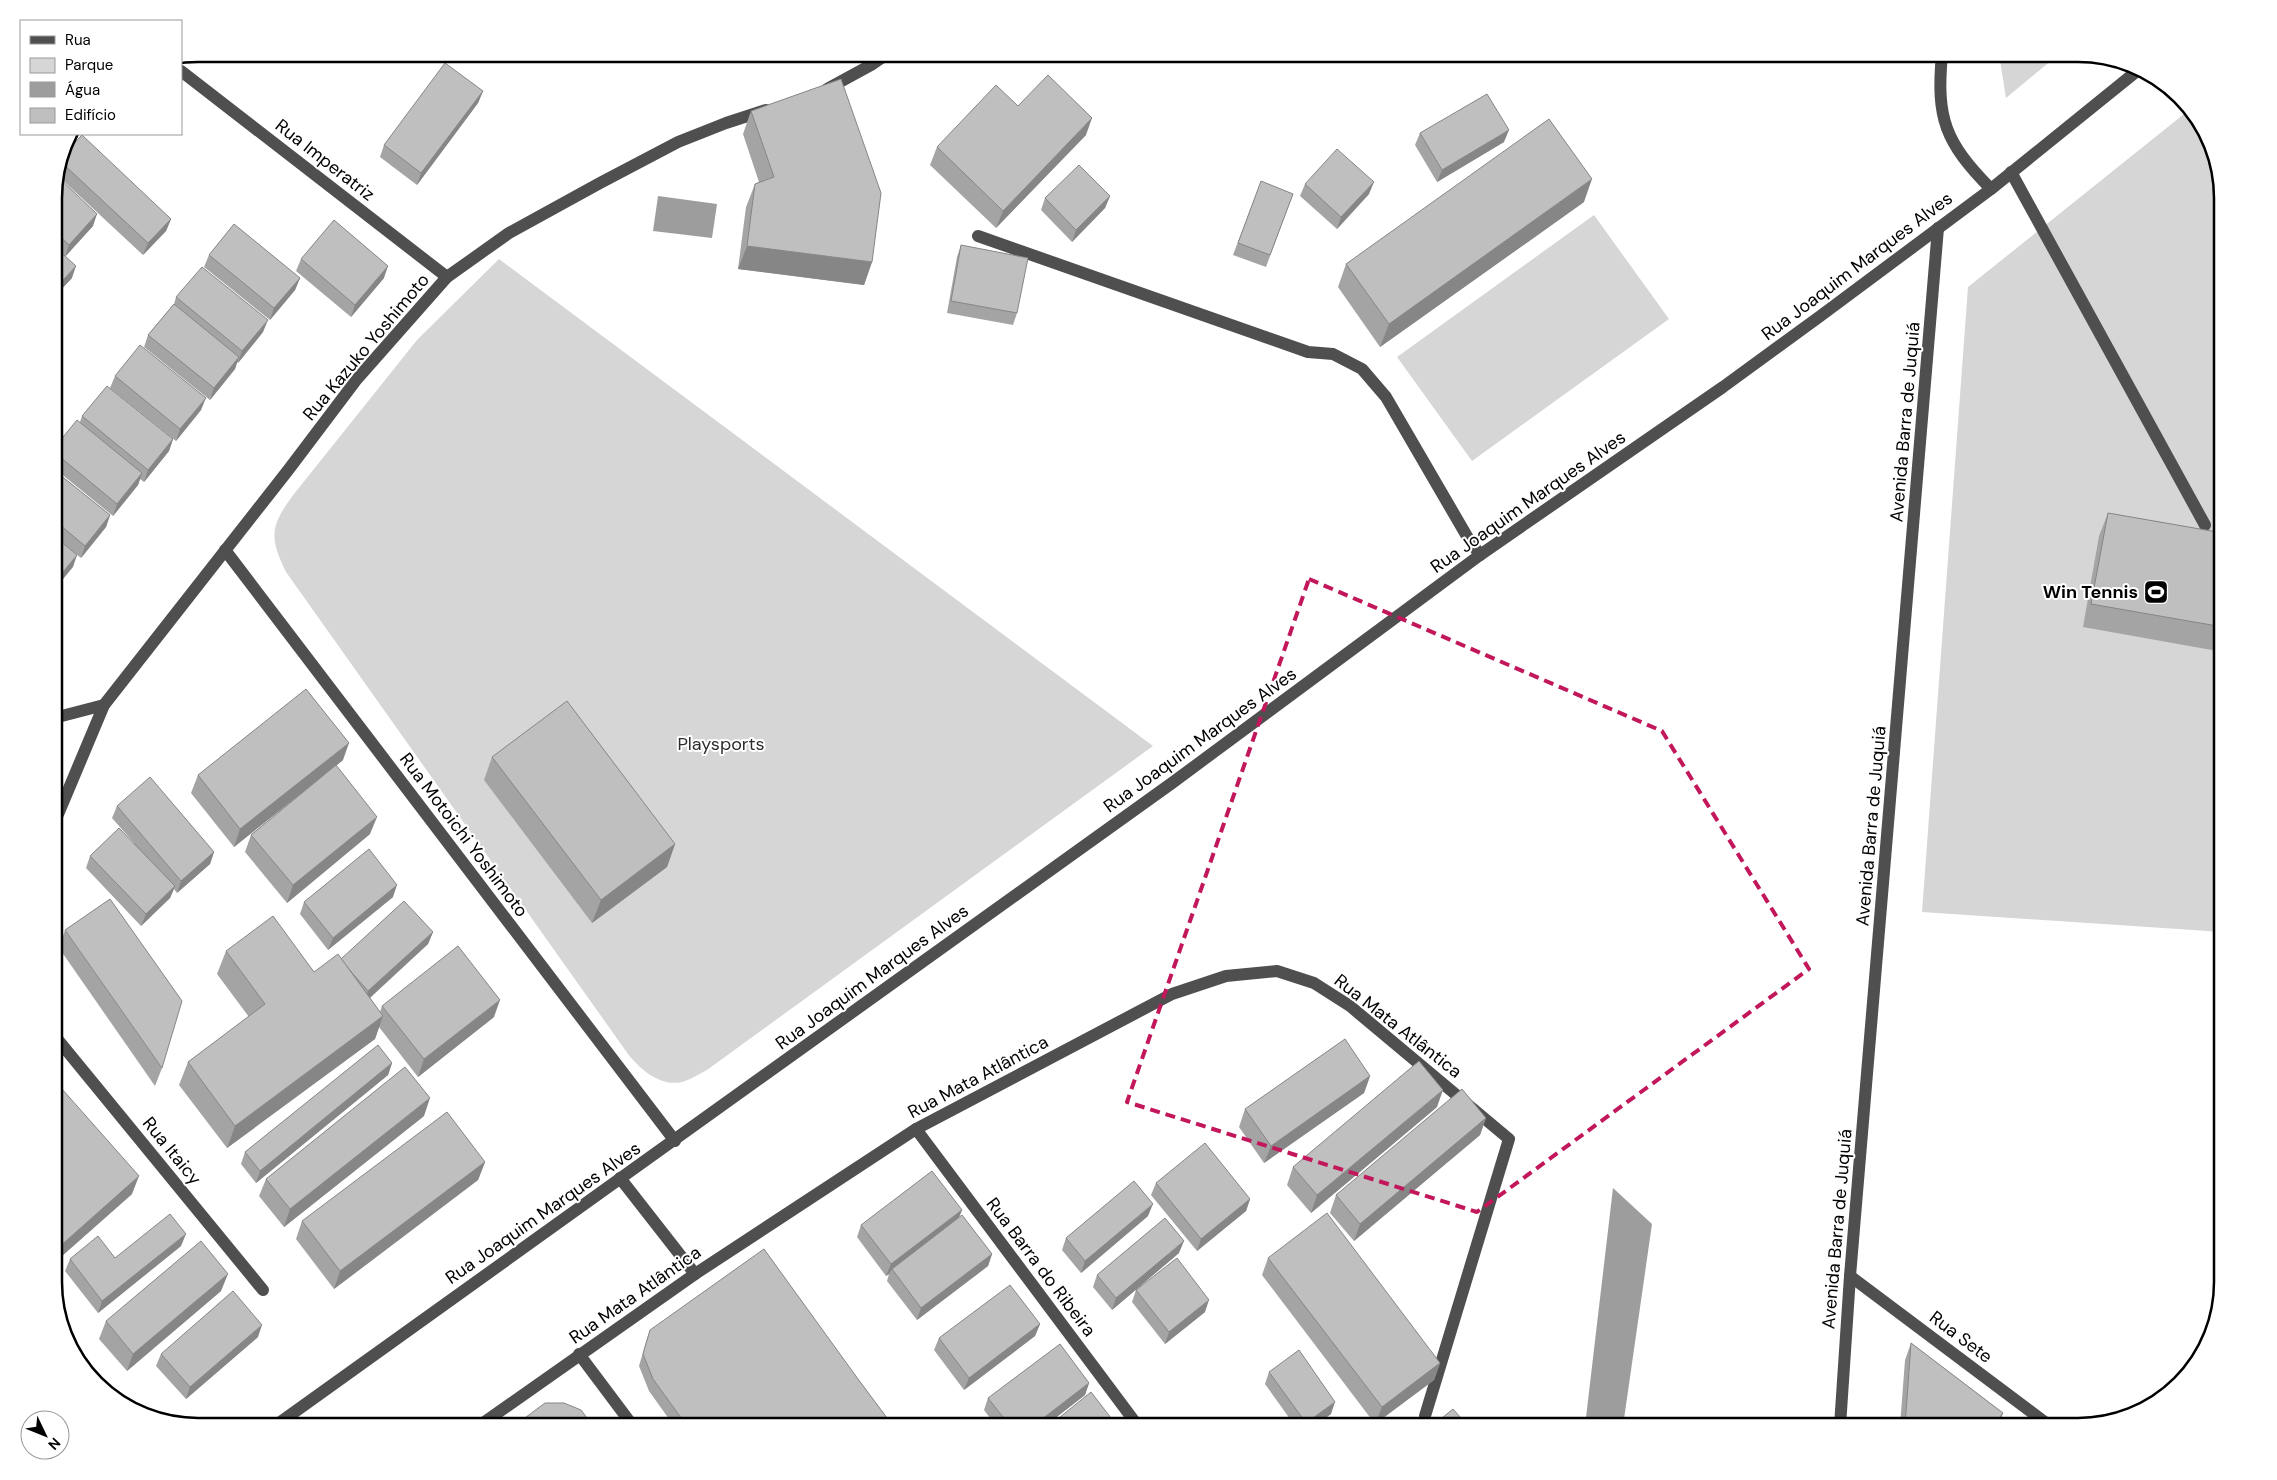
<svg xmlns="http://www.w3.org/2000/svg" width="2277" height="1480" font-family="'DM Sans',sans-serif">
<rect width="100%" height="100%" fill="#fff"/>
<g fill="#d6d6d6">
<path d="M 1999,54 L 2059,54 L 2006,98 Z"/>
<path d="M 2189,110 L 2204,126 L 2223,198 L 2223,932 L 1922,912 L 1968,287 Z"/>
<path d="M 1594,215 L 1669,319 L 1472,461 L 1397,357 Z"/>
<path d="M 499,259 L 1153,746 L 707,1070 C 699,1074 690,1080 682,1082 C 660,1087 640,1069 628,1054 L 286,572 C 269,537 270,526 294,494 L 417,340 Z"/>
</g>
<g fill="#9d9d9d">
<path d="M 658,196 L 717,204 L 712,238 L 653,231 Z"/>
<path d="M 1613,1188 L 1652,1224 L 1623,1426 L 1585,1426 Z"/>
</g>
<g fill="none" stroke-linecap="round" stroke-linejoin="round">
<g stroke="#4f4f4f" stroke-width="12">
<path d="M 1942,54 C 1936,119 1945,142 1991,189"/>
<path d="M 181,71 L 447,277"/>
<path d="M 827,89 L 871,65 L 887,54"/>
<path d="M 2011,172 L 2205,525"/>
<path d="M 978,236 L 1308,352 L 1333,354 L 1362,369 L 1386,397 L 1468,538 L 1480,555"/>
<path d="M 225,550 L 675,1141"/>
<path d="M 54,718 L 104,705"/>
<path d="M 54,824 L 104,705 L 289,469 L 357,379 L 447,277 L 509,233 L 600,183 L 678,142 L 726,123 L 766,110"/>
<path d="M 54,1035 L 263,1290"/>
<path d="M 916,1129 L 1138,1426"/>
<path d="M 620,1178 L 695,1274"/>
<path d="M 1850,1276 L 2050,1426"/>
<path d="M 579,1354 L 633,1426"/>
<path d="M 275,1426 L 1172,783 L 1480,555 L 1723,387 L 1819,317 L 1991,189 L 2137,71"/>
<path d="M 479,1426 L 695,1274 L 916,1129 L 1172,994 L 1226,976 L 1277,971 L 1314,983 L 1350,1006 L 1509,1139 L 1425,1416"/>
<path d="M 1840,1426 L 1850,1276 L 1938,228"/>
</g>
</g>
<g fill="#a4a4a4">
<path d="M 483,91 L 478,103 L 417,185 L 380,157 L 384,145 Z"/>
<path d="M 1018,106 L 1086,135 L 996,228 L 930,165 L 937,147 Z"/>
<path d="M 751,111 L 872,262 L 864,285 L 738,269 L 746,207 L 755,184 L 759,182 L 743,134 Z"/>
<path d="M 1420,133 L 1504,142 L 1437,182 L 1415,145 Z"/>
<path d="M 61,157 L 171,219 L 166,231 L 143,255 L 57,175 Z"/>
<path d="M 1261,181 L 1293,194 L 1266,267 L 1233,255 Z"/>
<path d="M 1305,184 L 1369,194 L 1337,229 L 1300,196 Z"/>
<path d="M 54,189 L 93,226 L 65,256 L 72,278 L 54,297 Z"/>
<path d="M 1110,196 L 1105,208 L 1072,242 L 1041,210 L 1045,198 Z"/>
<path d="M 1584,202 L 1380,347 L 1338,287 L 1346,264 Z"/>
<path d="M 961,245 L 1017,313 L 1013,325 L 947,313 L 957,257 Z"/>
<path d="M 209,255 L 300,278 L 295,290 L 270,320 L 204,267 Z"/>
<path d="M 301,259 L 384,278 L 351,317 L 296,271 Z"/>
<path d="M 176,297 L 263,332 L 238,363 L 237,362 L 235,369 L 210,400 L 144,347 L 148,335 L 174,304 Z"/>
<path d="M 115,376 L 201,410 L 176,441 L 110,388 Z"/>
<path d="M 82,416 L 173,439 L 169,451 L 144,482 L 140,479 L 138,485 L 113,516 L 54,468 L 54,448 L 80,422 Z"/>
<path d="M 54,470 L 110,515 L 106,527 L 81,558 L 54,536 Z"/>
<path d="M 2108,513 L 2223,533 L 2223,652 L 2083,627 L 2099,536 Z"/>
<path d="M 492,757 L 675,844 L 667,867 L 592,923 L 484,780 Z"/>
<path d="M 343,760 L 336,766 L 370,834 L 287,903 L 245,852 L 251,835 L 310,786 L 234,847 L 191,793 L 198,775 Z"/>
<path d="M 117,806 L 214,852 L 210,864 L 177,893 L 174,889 L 170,898 L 141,926 L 86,868 L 90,856 L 134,843 L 112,818 Z"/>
<path d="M 393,897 L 328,950 L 300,914 L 304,902 Z"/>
<path d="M 65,930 L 162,1068 L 155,1086 L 59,948 Z"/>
<path d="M 433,932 L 428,944 L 370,998 L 380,1012 L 382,1006 L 494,1017 L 418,1077 L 379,1027 L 375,1039 L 227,1148 L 179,1085 L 188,1062 L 249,1017 L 217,974 L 226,951 L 314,972 L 341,959 Z"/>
<path d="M 392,1063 L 388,1075 L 256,1183 L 241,1164 L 245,1152 Z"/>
<path d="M 1370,1076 L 1364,1093 L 1264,1163 L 1239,1127 L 1245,1109 Z"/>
<path d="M 54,1097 L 132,1194 L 54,1263 Z"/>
<path d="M 1437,1107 L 1311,1213 L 1287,1185 L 1293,1167 Z"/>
<path d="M 424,1116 L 284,1227 L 259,1196 L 266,1179 Z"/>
<path d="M 1486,1118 L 1480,1135 L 1354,1241 L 1330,1213 L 1336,1195 Z"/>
<path d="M 485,1162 L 478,1180 L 334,1289 L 296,1239 L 302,1221 Z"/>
<path d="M 1156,1183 L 1250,1199 L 1246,1211 L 1197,1251 L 1151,1195 Z"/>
<path d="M 962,1210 L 959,1217 L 992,1254 L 988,1266 L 917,1320 L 887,1281 L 889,1274 L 886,1276 L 857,1237 L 861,1225 Z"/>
<path d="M 1148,1216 L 1081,1273 L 1062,1250 L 1066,1238 Z"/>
<path d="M 181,1246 L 98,1313 L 65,1271 L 70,1259 L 115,1258 Z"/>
<path d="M 1179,1253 L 1112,1310 L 1093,1287 L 1097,1275 Z"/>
<path d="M 1268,1258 L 1440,1363 L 1434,1380 L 1375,1424 L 1262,1275 Z"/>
<path d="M 1136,1290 L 1205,1312 L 1165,1344 L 1132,1302 Z"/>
<path d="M 221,1291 L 127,1371 L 99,1339 L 106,1321 Z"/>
<path d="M 1040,1324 L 1035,1336 L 964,1390 L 934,1350 L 939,1338 Z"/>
<path d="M 650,1330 L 858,1379 L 893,1426 L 674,1426 L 649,1391 L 639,1366 L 646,1342 Z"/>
<path d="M 258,1337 L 186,1399 L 156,1366 L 161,1354 Z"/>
<path d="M 1911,1343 L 2003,1413 L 1998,1426 L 1900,1426 L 1905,1360 Z"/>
<path d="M 1269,1372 L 1331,1414 L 1314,1426 L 1295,1426 L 1265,1384 Z"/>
<path d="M 1089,1383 L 1085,1395 L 1045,1426 L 996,1426 L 984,1410 L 988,1398 Z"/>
</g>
<g fill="#868686">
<path d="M 483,91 L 478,103 L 417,185 L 421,173 Z"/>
<path d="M 1092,118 L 1086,135 L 996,228 L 1003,211 Z"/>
<path d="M 1509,130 L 1504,142 L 1437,182 L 1442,170 Z"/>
<path d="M 1592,179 L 1584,202 L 1380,347 L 1389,324 Z"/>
<path d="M 1374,182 L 1369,194 L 1337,229 L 1341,217 Z"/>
<path d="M 1110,196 L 1105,208 L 1072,242 L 1076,230 Z"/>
<path d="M 97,214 L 93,226 L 65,257 L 69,245 Z"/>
<path d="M 171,219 L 166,231 L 143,255 L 148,243 Z"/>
<path d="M 747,246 L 872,262 L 864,285 L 738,269 Z"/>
<path d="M 76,266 L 72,278 L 54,297 L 54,290 Z"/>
<path d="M 388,266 L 384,278 L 351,317 L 355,305 Z"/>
<path d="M 300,278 L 295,290 L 270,320 L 274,308 Z"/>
<path d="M 268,320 L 263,332 L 238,363 L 242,351 Z"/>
<path d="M 239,357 L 235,369 L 210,400 L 214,388 Z"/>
<path d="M 206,398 L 201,410 L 176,441 L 180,429 Z"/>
<path d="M 173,439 L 169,451 L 144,482 L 148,470 Z"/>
<path d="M 142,473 L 138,485 L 113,516 L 117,504 Z"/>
<path d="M 110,515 L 106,527 L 81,558 L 85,546 Z"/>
<path d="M 77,555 L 73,567 L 54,590 L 54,583 Z"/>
<path d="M 349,743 L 343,760 L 234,847 L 240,829 Z"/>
<path d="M 377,817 L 370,834 L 287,903 L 293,885 Z"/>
<path d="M 675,844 L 667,867 L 592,923 L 601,900 Z"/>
<path d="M 214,852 L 210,864 L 177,893 L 181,881 Z"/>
<path d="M 397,885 L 393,897 L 328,950 L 333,938 Z"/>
<path d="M 175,886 L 170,898 L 141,926 L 146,914 Z"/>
<path d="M 433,932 L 428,944 L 364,1003 L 368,991 Z"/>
<path d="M 500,1000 L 494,1017 L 418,1077 L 424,1059 Z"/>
<path d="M 383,1016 L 375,1039 L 227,1148 L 235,1126 Z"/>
<path d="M 392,1063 L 388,1075 L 256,1183 L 260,1171 Z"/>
<path d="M 1370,1076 L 1364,1093 L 1264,1163 L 1271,1146 Z"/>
<path d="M 1443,1090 L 1437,1107 L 1311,1213 L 1317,1195 Z"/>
<path d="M 430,1098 L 424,1116 L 284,1227 L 290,1209 Z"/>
<path d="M 1486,1118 L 1480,1135 L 1354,1241 L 1360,1224 Z"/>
<path d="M 485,1162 L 478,1180 L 334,1289 L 340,1271 Z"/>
<path d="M 139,1176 L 132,1194 L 54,1263 L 54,1257 L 57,1249 Z"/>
<path d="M 1250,1199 L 1246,1211 L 1197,1251 L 1201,1239 Z"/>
<path d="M 1153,1204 L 1148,1216 L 1081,1273 L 1085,1261 Z"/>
<path d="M 962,1210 L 957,1222 L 892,1269 L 889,1274 L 886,1276 L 891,1264 Z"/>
<path d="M 186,1234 L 181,1246 L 98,1313 L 102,1301 Z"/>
<path d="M 1184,1241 L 1179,1253 L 1112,1310 L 1116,1298 Z"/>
<path d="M 992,1254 L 988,1266 L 917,1320 L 921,1308 Z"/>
<path d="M 228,1274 L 221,1291 L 127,1371 L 133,1354 Z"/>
<path d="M 1209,1300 L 1205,1312 L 1165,1344 L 1169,1332 Z"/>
<path d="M 1040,1324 L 1035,1336 L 964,1390 L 969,1378 Z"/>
<path d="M 262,1325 L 258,1337 L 186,1399 L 190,1387 Z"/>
<path d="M 1440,1363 L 1434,1380 L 1375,1424 L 1382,1407 Z"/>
<path d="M 1089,1383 L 1085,1395 L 1045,1426 L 1033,1426 Z"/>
<path d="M 1335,1402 L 1331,1414 L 1314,1426 L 1305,1426 L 1306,1423 Z"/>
<path d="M 2003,1413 L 1998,1426 L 1993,1426 Z"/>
<path d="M 1111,1418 L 1108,1426 L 1100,1426 Z"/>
</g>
<g fill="#bfbfbf" stroke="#868686">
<path d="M 445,63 L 483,91 L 421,173 L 384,145 Z"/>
<path d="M 1048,75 L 1092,118 L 1003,211 L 937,147 L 996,85 L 1018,106 Z"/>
<path d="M 841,79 L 881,193 L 872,262 L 747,246 L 755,184 L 774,177 L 751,111 Z"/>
<path d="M 1487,94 L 1509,130 L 1442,170 L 1420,133 Z"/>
<path d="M 1549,119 L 1592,179 L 1389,324 L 1346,264 Z"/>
<path d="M 82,135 L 171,219 L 148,243 L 60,161 L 61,157 Z"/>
<path d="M 1337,149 L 1374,182 L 1341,217 L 1305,184 Z"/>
<path d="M 1079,165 L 1110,196 L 1076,230 L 1045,198 Z"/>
<path d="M 57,176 L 97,214 L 69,245 L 54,231 L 54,189 Z"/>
<path d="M 1261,181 L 1293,194 L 1270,255 L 1238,243 Z"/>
<path d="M 334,220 L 388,266 L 355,305 L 301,259 Z"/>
<path d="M 234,224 L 300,278 L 274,308 L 209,255 Z"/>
<path d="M 961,245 L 1028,258 L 1017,313 L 951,301 Z"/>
<path d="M 54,246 L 76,266 L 54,290 Z"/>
<path d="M 202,267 L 268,320 L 242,351 L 176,297 Z"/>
<path d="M 174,304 L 239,357 L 214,388 L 148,335 Z"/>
<path d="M 140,345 L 206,398 L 180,429 L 115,376 Z"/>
<path d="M 107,386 L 173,439 L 148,470 L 82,416 Z"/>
<path d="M 77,420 L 142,473 L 117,504 L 54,452 L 54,448 Z"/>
<path d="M 54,470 L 110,515 L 85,546 L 54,520 Z"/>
<path d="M 2108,513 L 2223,533 L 2223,627 L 2091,604 Z"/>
<path d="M 54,536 L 77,555 L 54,583 Z"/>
<path d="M 306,689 L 349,743 L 240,829 L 198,775 Z"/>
<path d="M 567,701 L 675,844 L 601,900 L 492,757 Z"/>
<path d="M 336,765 L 377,817 L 293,885 L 251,835 Z"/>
<path d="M 150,777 L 214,852 L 181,881 L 117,806 Z"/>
<path d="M 119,828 L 175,886 L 146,914 L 90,856 Z"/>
<path d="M 369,849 L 397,885 L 333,938 L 304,902 Z"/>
<path d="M 110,899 L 182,1001 L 162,1068 L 65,930 Z"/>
<path d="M 404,901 L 433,932 L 368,991 L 353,974 L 341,959 Z"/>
<path d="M 273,916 L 314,972 L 338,954 L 383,1016 L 235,1126 L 188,1062 L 265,1004 L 226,951 Z"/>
<path d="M 458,946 L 500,1000 L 424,1059 L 382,1006 Z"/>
<path d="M 1345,1039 L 1370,1076 L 1271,1146 L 1245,1109 Z"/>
<path d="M 378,1045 L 392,1063 L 260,1171 L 245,1152 Z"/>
<path d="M 1419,1061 L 1443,1090 L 1317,1195 L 1293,1167 Z"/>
<path d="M 405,1067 L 430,1098 L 290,1209 L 266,1179 Z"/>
<path d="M 62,1089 L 139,1176 L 57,1249 L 54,1245 L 54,1097 Z"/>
<path d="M 1462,1089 L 1486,1118 L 1360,1224 L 1336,1195 Z"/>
<path d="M 447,1112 L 485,1162 L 340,1271 L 302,1221 Z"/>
<path d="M 1205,1143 L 1250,1199 L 1201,1239 L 1156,1183 Z"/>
<path d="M 932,1171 L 962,1210 L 891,1264 L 861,1225 Z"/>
<path d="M 1134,1181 L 1153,1204 L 1085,1261 L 1066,1238 Z"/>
<path d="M 1327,1213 L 1440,1363 L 1382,1407 L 1268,1258 Z"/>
<path d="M 170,1214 L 186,1234 L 102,1301 L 70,1259 L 98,1236 L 115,1258 Z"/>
<path d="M 962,1215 L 992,1254 L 921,1308 L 892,1269 Z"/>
<path d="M 1165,1218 L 1184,1241 L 1116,1298 L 1097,1275 Z"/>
<path d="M 201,1241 L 228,1274 L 133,1354 L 106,1321 Z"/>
<path d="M 764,1249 L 858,1379 L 893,1426 L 687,1426 L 653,1379 L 643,1354 L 650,1330 Z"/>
<path d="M 1177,1258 L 1209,1300 L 1169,1332 L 1136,1290 Z"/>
<path d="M 1010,1285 L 1040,1324 L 969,1378 L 939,1338 Z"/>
<path d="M 233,1291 L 262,1325 L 190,1387 L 161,1354 Z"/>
<path d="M 1911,1343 L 2003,1413 L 1993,1426 L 1905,1426 Z"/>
<path d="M 1060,1344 L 1089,1383 L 1033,1426 L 1010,1426 L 988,1398 Z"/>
<path d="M 1299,1350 L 1335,1402 L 1306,1423 L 1269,1372 Z"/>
<path d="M 1091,1392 L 1111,1418 L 1100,1426 L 1049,1426 Z"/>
<path d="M 545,1403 L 564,1403 L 581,1410 L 593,1426 L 514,1426 Z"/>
<path d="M 1453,1409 L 1468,1426 L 1432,1426 Z"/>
<path d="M 2015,1417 L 2027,1426 L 2008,1426 Z"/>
</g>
<path fill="none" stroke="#c2185b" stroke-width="4" stroke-dasharray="10 6" stroke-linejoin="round" d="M 1309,579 L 1662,731 L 1809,969 L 1477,1212 L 1127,1102 Z"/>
<defs>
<symbol id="stadium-square" viewBox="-11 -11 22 22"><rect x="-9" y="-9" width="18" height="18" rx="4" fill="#000" stroke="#fff"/><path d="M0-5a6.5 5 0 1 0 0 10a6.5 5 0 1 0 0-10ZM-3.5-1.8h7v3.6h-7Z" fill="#fff"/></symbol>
</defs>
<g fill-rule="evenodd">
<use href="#stadium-square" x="2142" y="578" width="28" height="28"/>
</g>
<g text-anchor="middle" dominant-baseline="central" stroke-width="4" stroke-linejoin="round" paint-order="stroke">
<g font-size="18" fill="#000" stroke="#fff">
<text transform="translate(325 160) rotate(38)">Rua Imperatriz</text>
<text transform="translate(1857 266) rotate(-37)">Rua Joaquim Marques Alves</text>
<text transform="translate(366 347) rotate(-50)">Rua Kazuko Yoshimoto</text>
<text transform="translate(1905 422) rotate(-85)">Avenida Barra de Juquiá</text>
<text transform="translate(1528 502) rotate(-35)">Rua Joaquim Marques Alves</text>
<text transform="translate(1200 740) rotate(-36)">Rua Joaquim Marques Alves</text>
<text transform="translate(1871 826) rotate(-85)">Avenida Barra de Juquiá</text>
<text transform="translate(464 835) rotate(53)">Rua Motoichi Yoshimoto</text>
<text transform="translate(872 977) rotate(-36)">Rua Joaquim Marques Alves</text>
<text transform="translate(1398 1026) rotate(38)">Rua Mata Atlântica</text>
<text transform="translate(978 1077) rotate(-28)">Rua Mata Atlântica</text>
<text transform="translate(172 1151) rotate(51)">Rua Itaicy</text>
<text transform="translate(543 1213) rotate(-35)">Rua Joaquim Marques Alves</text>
<text transform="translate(1837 1229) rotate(-85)">Avenida Barra de Juquiá</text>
<text transform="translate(1041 1267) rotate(53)">Rua Barra do Ribeira</text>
<text transform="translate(635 1295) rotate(-35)">Rua Mata Atlântica</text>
<text transform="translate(1961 1337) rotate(37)">Rua Sete</text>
</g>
<g font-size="18" font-weight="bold" fill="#000" stroke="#fff" text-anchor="end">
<text x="2138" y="592">Win Tennis</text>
</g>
<g font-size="18" fill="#2d2d2d" stroke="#fff">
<text x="721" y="744">Playsports</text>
</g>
</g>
<path d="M0 0H2277V1480H0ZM198 62H2078A136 136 0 0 1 2214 198V1282A136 136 0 0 1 2078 1418H198A136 136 0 0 1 62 1282V198A136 136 0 0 1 198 62Z" fill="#fff" fill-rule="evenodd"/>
<path fill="none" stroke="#000" stroke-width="2.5" d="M198 62H2078A136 136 0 0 1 2214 198V1282A136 136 0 0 1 2078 1418H198A136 136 0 0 1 62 1282V198A136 136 0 0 1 198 62Z"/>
<rect x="20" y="20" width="162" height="115" fill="#ffffff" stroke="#999999"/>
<rect x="30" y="36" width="25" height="8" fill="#4f4f4f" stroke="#999999"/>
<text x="65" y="45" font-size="15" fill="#000000">Rua</text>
<rect x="30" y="58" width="25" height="15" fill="#d6d6d6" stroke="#999999"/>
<text x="65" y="70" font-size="15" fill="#000000">Parque</text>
<rect x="30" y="82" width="25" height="15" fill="#9d9d9d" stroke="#999999"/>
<text x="65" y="95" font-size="15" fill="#000000">Água</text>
<rect x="30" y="108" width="25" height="15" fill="#bfbfbf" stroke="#999999"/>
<text x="65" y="120" font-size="15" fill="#000000">Edifício</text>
<g transform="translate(45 1435) rotate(133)"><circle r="24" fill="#ffffff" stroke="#999999"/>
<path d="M0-4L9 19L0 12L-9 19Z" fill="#000000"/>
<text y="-8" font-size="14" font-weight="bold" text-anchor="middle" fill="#000000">N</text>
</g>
</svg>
